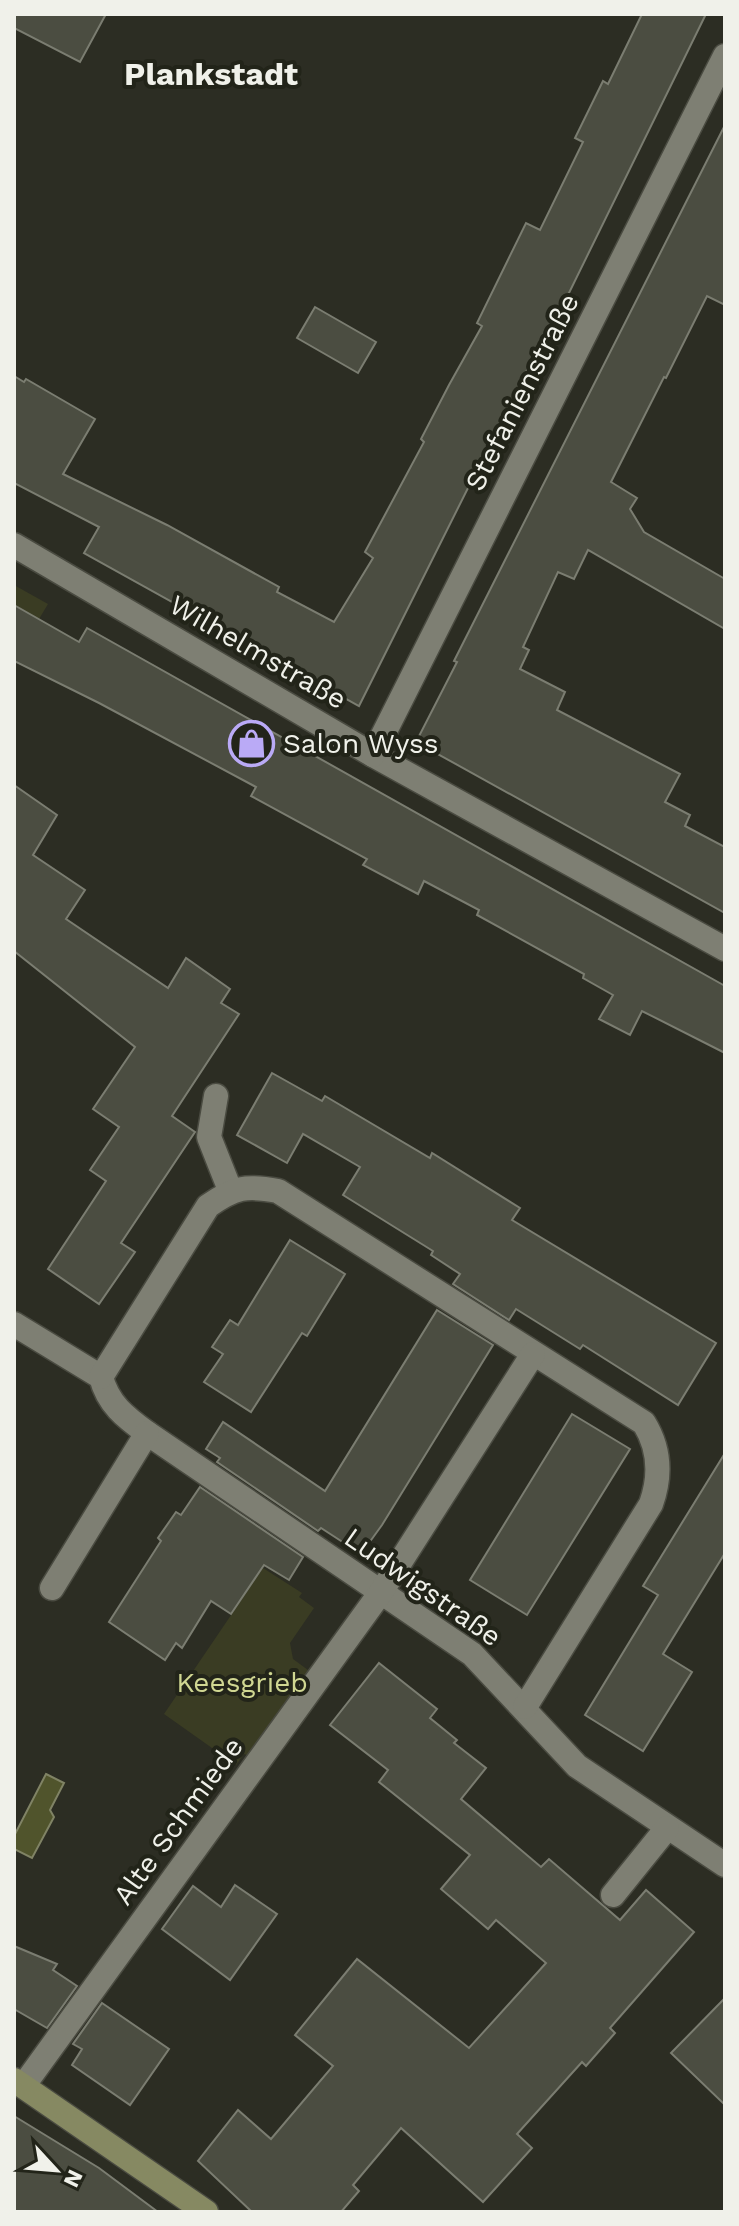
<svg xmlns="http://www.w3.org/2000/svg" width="739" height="2226" font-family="'Work Sans',sans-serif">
<rect width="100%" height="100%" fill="#2c2d23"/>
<g fill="#3a3c23">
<path d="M 14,585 L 48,604 L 39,619 L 14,605 Z"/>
<path d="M 263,1568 L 302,1593 L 299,1597 L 314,1608 L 290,1643 L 293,1659 L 308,1670 L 247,1755 L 244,1754 L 236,1765 L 164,1714 Z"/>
</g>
<path fill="#50542c" stroke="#808365" stroke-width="2" d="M 46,1774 L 64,1783 L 50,1810 L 54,1817 L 32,1858 L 14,1849 L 14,1836 Z"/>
<g fill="#4b4d41" stroke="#7b7d71" stroke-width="2">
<path d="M 14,14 L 106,14 L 80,62 L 14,28 Z"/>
<path d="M 642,14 L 706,14 L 539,354 L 536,352 L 359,706 L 84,553 L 99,527 L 14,483 L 14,376 L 24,382 L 26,379 L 95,419 L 63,474 L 167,525 L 279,587 L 277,592 L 334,622 L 373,558 L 365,552 L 424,442 L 421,439 L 449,385 L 482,326 L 477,323 L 526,223 L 540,230 L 583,142 L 575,138 L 603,81 L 608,84 Z"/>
<path d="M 725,125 L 725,305 L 707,296 L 666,378 L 664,377 L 611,482 L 637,498 L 630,509 L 644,532 L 725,579 L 725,629 L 588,550 L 574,579 L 558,572 L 523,647 L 529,650 L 520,669 L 565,692 L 557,710 L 680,774 L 665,802 L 690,815 L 685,826 L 725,847 L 725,913 L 416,742 L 457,662 L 454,661 Z"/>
<path d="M 315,307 L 376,342 L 358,373 L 297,338 Z"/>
<path d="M 14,605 L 79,642 L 87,628 L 725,986 L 725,1053 L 642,1011 L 630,1035 L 599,1019 L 613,995 L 583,978 L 584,974 L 477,915 L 479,910 L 424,881 L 418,894 L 363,865 L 367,859 L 251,796 L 256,787 L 99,703 L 14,661 Z"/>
<path d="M 14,785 L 57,815 L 33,855 L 85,890 L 66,919 L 168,988 L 186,958 L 230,989 L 221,1003 L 239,1014 L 172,1116 L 195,1132 L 121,1243 L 135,1252 L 99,1304 L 48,1269 L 106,1181 L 90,1170 L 119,1127 L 93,1109 L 135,1047 L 14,951 Z"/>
<path d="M 272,1073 L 322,1101 L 325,1096 L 430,1158 L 432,1153 L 520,1208 L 512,1220 L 716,1343 L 678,1405 L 583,1345 L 580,1349 L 516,1309 L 509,1320 L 453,1284 L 460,1274 L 431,1255 L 433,1251 L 343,1195 L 360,1167 L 303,1134 L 287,1163 L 237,1135 Z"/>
<path d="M 290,1240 L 345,1274 L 307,1336 L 302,1333 L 251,1412 L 204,1382 L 223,1354 L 212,1347 L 230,1320 L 238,1325 Z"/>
<path d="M 437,1310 L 493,1345 L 382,1525 L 361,1554 L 321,1528 L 318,1531 L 217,1462 L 220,1458 L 206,1449 L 223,1422 L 325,1491 Z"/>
<path d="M 572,1414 L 630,1449 L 527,1615 L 470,1580 Z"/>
<path d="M 725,1453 L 725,1553 L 663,1654 L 692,1672 L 643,1751 L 585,1715 L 658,1595 L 643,1586 Z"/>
<path d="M 200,1487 L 303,1557 L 289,1580 L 264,1565 L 231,1614 L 211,1601 L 182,1648 L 176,1643 L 165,1660 L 109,1622 L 161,1541 L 158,1538 L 176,1512 L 181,1515 Z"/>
<path d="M 379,1663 L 437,1709 L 430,1718 L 457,1740 L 454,1743 L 486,1768 L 461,1799 L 541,1867 L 549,1859 L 620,1920 L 646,1890 L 694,1932 L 610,2028 L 615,2033 L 586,2066 L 582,2062 L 517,2134 L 532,2148 L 483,2202 L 401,2128 L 353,2185 L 359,2191 L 341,2212 L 252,2212 L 198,2161 L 238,2110 L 271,2139 L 333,2066 L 295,2035 L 357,1959 L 469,2048 L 546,1963 L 496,1920 L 488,1929 L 441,1889 L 470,1855 L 379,1782 L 388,1770 L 330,1725 Z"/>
<path d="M 235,1885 L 277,1914 L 230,1980 L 162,1929 L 193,1886 L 221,1907 Z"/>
<path d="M 14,1946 L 57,1964 L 53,1970 L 77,1986 L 47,2028 L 14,2009 Z"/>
<path d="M 725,1998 L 725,2105 L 671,2053 Z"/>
<path d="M 102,2003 L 169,2049 L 130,2105 L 72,2065 L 82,2049 L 73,2044 Z"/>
<path d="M 14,2116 L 99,2168 L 158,2212 L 14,2212 Z"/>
</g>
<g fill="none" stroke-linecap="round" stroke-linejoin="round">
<defs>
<g id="street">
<path d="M 14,545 L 373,755 L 725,949"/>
<path d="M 373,755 L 725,56"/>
<path d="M 216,1096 L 209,1137 L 230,1190"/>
<path d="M 14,1324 L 101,1377 C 108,1404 125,1417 147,1433 L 472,1654 L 577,1766 L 725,1865"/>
<path d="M 101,1377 L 208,1206 C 235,1187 246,1185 278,1191 L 644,1423 C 660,1449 661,1476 651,1504 L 525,1707"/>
<path d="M 52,1588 L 147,1433"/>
<path d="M 613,1895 L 667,1828"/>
<path d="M 24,2085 L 381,1592 L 533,1354"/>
</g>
<path id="secondary" d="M 14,2080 L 206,2212"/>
</defs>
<use href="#street" stroke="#4a4b41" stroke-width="27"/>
<use href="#secondary" stroke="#4a4b41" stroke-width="27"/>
<use href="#street" stroke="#7e7f73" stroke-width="24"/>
<use href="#secondary" stroke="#868962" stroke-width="24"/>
</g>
<defs>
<symbol id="shop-ring" viewBox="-11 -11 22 22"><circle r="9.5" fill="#222419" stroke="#baaaf6" stroke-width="1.5"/><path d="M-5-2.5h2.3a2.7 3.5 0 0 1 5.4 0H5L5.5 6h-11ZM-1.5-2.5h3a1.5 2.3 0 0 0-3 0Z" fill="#baaaf6"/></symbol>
</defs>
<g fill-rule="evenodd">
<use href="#shop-ring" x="226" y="718" width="51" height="51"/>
</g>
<g text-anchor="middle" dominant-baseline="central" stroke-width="8" stroke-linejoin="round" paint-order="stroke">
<g font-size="28" fill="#f0f1ea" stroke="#222419">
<text transform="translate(522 392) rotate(-63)">Stefanienstraße</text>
<text transform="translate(258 652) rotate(30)">Wilhelmstraße</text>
<text transform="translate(423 1587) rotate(35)">Ludwigstraße</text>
<text transform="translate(178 1821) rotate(-54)">Alte Schmiede</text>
</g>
<g font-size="28" fill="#f0f1ea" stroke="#222419" text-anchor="start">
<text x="283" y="743">Salon Wyss</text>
</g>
<g font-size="28" fill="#d0d792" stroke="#222419">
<text x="242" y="1682">Keesgrieb</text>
</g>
<g font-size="32" font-weight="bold" fill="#f0f1ea" stroke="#222419">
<text x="211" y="74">Plankstadt</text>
</g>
</g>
<rect width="739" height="2226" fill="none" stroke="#f0f1ea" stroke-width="32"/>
<g transform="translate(56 2170) rotate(116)" stroke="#222419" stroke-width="6" paint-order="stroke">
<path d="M0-6L14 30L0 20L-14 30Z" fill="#f0f1ea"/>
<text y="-12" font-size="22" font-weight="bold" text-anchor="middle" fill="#f0f1ea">N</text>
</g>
</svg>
